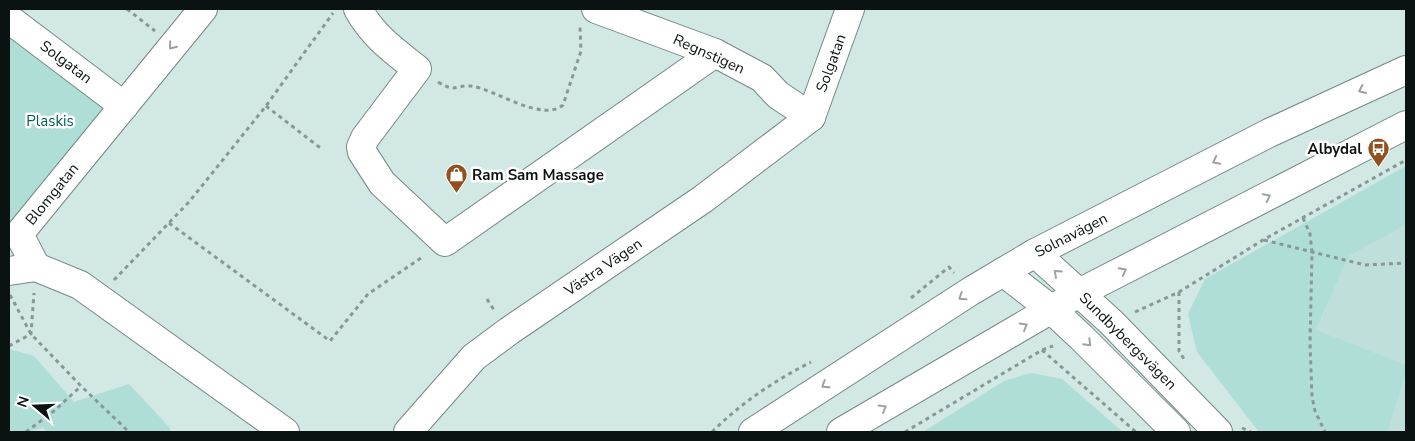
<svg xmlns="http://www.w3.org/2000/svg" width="1415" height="441" font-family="'Nunito Sans',sans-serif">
<rect width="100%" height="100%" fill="#d1e8e4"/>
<g fill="#bfe0da">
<path d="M 1406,225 L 1406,365 L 1316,331 L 1349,256 Z"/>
<path d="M 1406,372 L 1406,432 L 1388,432 Z"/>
</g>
<g fill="#aeded5">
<path d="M 9,35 L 112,113 L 18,226 L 9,220 Z"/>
<path d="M 1406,166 L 1406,225 L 1349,256 L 1316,330 L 1406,365 L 1406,372 L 1388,432 L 1259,432 L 1197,352 L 1188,314 L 1205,279 Z"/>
<path d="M 9,349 L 34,356 L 74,402 L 129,384 L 169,427 L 171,432 L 47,432 L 43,428 L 26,432 L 9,432 Z"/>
<path d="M 1032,373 L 1062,379 L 1123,432 L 923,432 L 1004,381 Z"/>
</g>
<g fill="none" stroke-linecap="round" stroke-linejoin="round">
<defs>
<g id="minor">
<path d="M 203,9 L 19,234 L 36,267 L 80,285 L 285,432"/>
<path d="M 358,9 C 373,36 393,50 417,69 L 365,138 L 361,147 L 362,152 L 382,183 L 445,242 L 715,53"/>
<path d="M 596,9 L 715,53 L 762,78 L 778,95 L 811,117"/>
<path d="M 9,19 L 124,106"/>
<path d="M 811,117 L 850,9"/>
<path d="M 9,271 L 36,267"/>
<path d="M 408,432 L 474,357 L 509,331 L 703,199 L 811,117"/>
</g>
<g id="major">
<path d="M 1035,253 L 1111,322 L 1218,432"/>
<path d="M 1003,272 L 1052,310 L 1082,338 L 1176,432"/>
<path d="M 753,432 L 971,291 L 1035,253 L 1269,133 L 1406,70"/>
<path d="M 841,432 L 1079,293 L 1406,125"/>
</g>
</defs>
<use href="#minor" stroke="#748985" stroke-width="30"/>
<use href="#major" stroke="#748985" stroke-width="30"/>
<g stroke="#879996" stroke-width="3" stroke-dasharray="4 4" stroke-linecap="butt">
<path d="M 127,9 L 155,31"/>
<path d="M 438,82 C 456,93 455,85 471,86 C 495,89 542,123 563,105 L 581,51 L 580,27"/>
<path d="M 266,106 L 323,150"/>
<path d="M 1303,218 L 1310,234 L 1312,252 L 1310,343 L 1312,397 L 1315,411 L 1325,432"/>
<path d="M 169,223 L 330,341 L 368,294 L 424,256"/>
<path d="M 1264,240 L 1365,265 L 1406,263"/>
<path d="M 114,280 L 189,202 L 266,106 L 333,13"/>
<path d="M 1179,292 L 1179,351 L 1184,359"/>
<path d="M 10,295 L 31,334 L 81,386 L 129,432"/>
<path d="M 911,298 L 949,267 L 954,273"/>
<path d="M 487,299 L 494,310"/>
<path d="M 1135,312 L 1179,292 L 1263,240 L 1406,160"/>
<path d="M 9,346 L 31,334 L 34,293"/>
<path d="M 1042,350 L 1136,432"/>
<path d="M 1242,428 L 1251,432"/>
<path d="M 26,432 L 54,411 L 81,386"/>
<path d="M 712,432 C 741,403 774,381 811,362"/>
<path d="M 905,432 L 1042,350 L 1053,346"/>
</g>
<use href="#minor" stroke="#fff" stroke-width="28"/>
<use href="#major" stroke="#fff" stroke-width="28"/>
</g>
<defs><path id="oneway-chevron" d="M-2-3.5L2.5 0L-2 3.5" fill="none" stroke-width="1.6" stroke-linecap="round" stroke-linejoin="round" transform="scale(1.25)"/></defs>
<g stroke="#9da1a0">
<use href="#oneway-chevron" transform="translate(172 46) rotate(129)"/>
<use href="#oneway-chevron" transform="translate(1362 90) rotate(155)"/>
<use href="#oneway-chevron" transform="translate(1216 161) rotate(153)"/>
<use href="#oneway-chevron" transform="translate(1267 197) rotate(-27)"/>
<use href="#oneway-chevron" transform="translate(1123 271) rotate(-27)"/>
<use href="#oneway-chevron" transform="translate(1057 273) rotate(-138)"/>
<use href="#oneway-chevron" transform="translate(962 297) rotate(147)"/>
<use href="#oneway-chevron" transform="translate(1024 326) rotate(-30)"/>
<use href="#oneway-chevron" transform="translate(1088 343) rotate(45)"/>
<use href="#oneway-chevron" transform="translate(825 385) rotate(147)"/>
<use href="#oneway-chevron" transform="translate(883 408) rotate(-30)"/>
</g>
<defs>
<symbol id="bus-pin" viewBox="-11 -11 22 30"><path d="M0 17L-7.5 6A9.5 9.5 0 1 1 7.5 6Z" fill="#93501f" stroke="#fff"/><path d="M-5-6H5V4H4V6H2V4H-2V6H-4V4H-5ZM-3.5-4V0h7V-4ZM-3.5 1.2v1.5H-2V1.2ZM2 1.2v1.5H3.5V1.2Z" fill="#fff"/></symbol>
<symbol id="shop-pin" viewBox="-11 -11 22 30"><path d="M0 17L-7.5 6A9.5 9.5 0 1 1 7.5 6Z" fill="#93501f" stroke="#fff"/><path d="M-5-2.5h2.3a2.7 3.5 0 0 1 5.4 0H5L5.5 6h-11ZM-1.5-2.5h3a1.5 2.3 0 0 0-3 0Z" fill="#fff"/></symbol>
</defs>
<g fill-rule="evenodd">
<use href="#bus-pin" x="1366" y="136" width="25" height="34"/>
<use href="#shop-pin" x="444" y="162" width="25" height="34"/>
</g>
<g text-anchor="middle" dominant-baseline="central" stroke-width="5" stroke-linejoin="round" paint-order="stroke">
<g font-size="15" fill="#0b1312" stroke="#fff">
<text transform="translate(709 54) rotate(24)">Regnstigen</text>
<text transform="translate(66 62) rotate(37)">Solgatan</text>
<text transform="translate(831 63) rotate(-70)">Solgatan</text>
<text transform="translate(52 194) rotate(-51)">Blomgatan</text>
<text transform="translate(1071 235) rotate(-27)">Solnavägen</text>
<text transform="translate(603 267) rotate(-34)">Västra Vägen</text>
<text transform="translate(1128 341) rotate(45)">Sundbybergsvägen</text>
</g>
<g font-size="15" fill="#015f56" stroke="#fff">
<text x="50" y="121">Plaskis</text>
</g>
<g font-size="15" font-weight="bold" fill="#0b1312" stroke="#fff" text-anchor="end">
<text x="1362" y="149">Albydal</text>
<text x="472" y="175" text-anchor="start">Ram Sam Massage</text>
</g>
</g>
<rect width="1415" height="441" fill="none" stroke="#0b1312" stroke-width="20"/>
<g transform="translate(35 406) rotate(289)" stroke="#ffffff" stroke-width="4" paint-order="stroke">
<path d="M0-4L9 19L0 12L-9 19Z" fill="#0b1312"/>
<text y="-8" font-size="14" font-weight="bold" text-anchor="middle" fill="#0b1312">N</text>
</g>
</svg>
